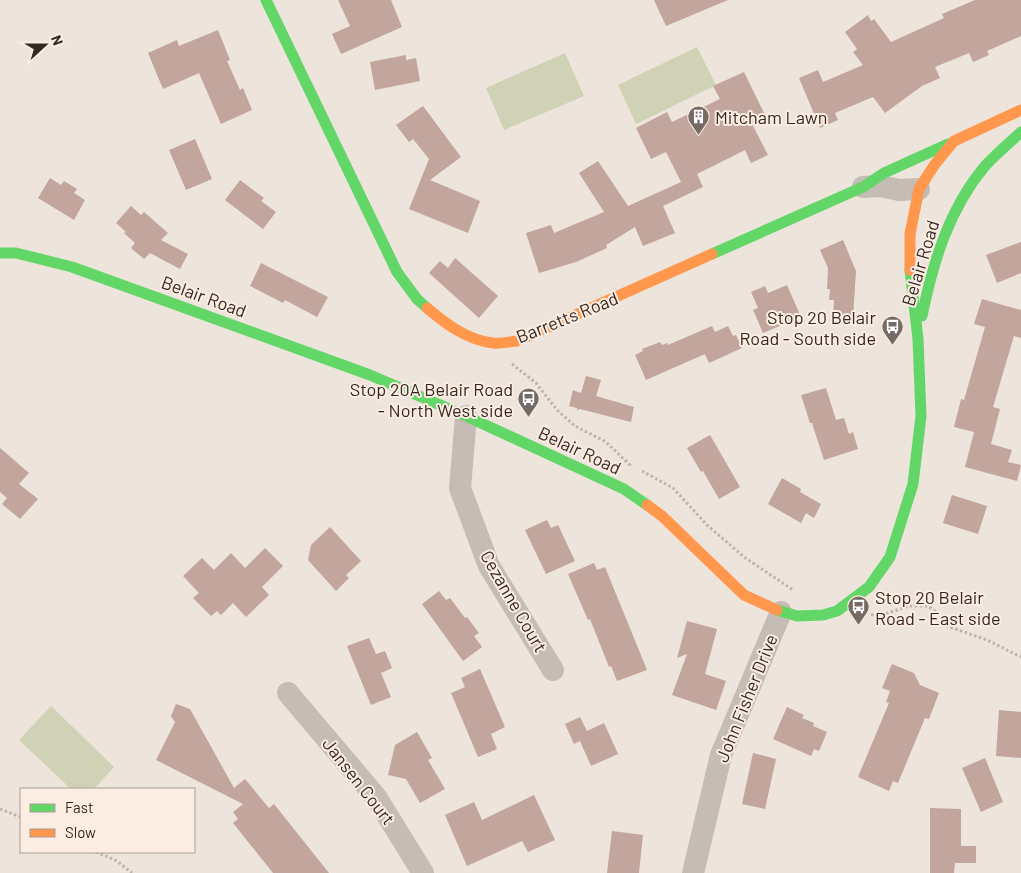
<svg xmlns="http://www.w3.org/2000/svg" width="1021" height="873" font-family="Barlow,sans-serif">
<rect width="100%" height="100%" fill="#ede4dc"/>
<g fill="#cfd2b5">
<path d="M 697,47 L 716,85 L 636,124 L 618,85 Z"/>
<path d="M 565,53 L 584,96 L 504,130 L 486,88 Z"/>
<path d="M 51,706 L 114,767 L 94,789 L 71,789 L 19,740 Z"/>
</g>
<g fill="#c2a59c">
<path d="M 338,0 L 391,0 L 402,27 L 341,54 L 332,34 L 350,26 Z"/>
<path d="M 654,0 L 728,0 L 666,26 Z"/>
<path d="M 975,0 L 1021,0 L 1021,36 L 987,51 L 989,55 L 973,62 L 969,53 L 935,67 L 940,78 L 922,86 L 885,113 L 873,97 L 835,113 L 838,120 L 820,128 L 799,78 L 818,70 L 823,82 L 863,65 L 853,52 L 857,49 L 845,32 L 868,15 L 871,21 L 874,19 L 891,42 L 944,18 L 942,14 Z"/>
<path d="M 218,30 L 230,60 L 227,61 L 240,90 L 243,88 L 252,110 L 221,124 L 199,73 L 163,89 L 148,53 L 177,40 L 179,46 Z"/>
<path d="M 406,55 L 406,60 L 416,58 L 420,81 L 375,90 L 370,62 Z"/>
<path d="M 744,72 L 766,117 L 752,124 L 768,155 L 751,163 L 745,150 L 697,174 L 703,187 L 663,206 L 675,233 L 643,246 L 635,227 L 606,245 L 607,248 L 576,262 L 539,273 L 526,233 L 551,225 L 554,233 L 604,212 L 579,173 L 598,161 L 628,206 L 681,182 L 666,152 L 651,159 L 636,128 L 667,112 L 672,122 L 720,99 L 713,86 Z"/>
<path d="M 423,106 L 461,157 L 430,180 L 480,201 L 468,233 L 409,209 L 429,159 L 413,139 L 409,142 L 396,125 Z"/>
<path d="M 195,139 L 212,179 L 186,190 L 169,150 Z"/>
<path d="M 50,178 L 61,185 L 64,181 L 77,189 L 74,193 L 85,200 L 74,220 L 38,198 Z"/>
<path d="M 240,180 L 264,198 L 261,201 L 276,212 L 263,229 L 225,200 Z"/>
<path d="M 131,206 L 141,215 L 144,212 L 168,233 L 161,240 L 188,254 L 180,269 L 150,253 L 144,259 L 131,248 L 135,243 L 124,233 L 126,232 L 116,223 Z"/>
<path d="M 843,240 L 856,271 L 853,318 L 833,317 L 834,300 L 829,300 L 830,289 L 827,289 L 828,268 L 820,250 Z"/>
<path d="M 1021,242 L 1021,273 L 997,283 L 986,255 Z"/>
<path d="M 455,258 L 498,296 L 479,318 L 429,273 L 440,261 L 448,268 Z"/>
<path d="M 261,263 L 328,297 L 317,317 L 285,300 L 283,303 L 250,286 Z"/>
<path d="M 787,285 L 801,317 L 763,333 L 753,310 L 758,308 L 751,292 L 765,286 L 768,293 Z"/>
<path d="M 982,299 L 1021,310 L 1021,338 L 1014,336 L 993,407 L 1000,409 L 991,444 L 1012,450 L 1008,462 L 1021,465 L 1017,481 L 965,467 L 974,432 L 954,427 L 961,399 L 964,400 L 985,327 L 974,324 Z"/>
<path d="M 712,326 L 715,332 L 728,326 L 733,336 L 736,335 L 742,348 L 709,363 L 705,354 L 646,380 L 635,355 L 643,351 L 642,349 L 660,342 L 662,345 L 667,343 L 668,345 Z"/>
<path d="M 586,376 L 601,380 L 596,396 L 634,407 L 631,422 L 580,409 L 577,410 L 577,408 L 569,406 L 573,390 L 581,393 Z"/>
<path d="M 826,388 L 836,420 L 844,418 L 849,434 L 853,432 L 858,449 L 824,460 L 812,423 L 810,423 L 801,395 Z"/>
<path d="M 710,435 L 740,487 L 719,499 L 703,471 L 701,472 L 687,448 Z"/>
<path d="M 0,448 L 29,473 L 19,484 L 38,499 L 20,519 L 2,504 L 7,498 L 0,492 Z"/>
<path d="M 782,478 L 801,489 L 800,492 L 821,504 L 814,518 L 806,513 L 801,523 L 768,504 Z"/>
<path d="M 952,495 L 987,506 L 978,534 L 943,523 Z"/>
<path d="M 547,520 L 551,528 L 558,525 L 575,561 L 546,574 L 525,530 Z"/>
<path d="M 330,527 L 361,561 L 346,575 L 349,578 L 336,591 L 308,560 L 311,545 Z"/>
<path d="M 265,548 L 283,566 L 262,587 L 269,595 L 246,617 L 233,603 L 221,615 L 217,611 L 211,616 L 193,598 L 199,593 L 183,576 L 202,558 L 214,570 L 231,553 L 245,568 Z"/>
<path d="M 594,563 L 597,570 L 605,567 L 647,670 L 617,681 L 611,666 L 609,667 L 590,619 L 588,620 L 568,574 Z"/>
<path d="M 439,591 L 446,600 L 450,598 L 465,618 L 467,617 L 479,633 L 474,636 L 482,647 L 463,661 L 422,604 Z"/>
<path d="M 687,621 L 717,629 L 705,674 L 726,681 L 716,710 L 672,695 L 687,654 L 677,658 Z"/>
<path d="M 369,638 L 376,654 L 385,651 L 392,668 L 381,673 L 391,697 L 371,705 L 347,646 Z"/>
<path d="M 892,664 L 914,673 L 920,685 L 939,693 L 929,719 L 925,718 L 898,783 L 893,781 L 889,791 L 858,777 L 889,703 L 886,702 L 890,691 L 882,688 Z"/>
<path d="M 480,669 L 505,727 L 491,734 L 497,749 L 478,757 L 451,693 L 465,687 L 461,678 Z"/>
<path d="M 176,704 L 190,709 L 234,788 L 245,779 L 269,808 L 274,804 L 329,873 L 273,873 L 233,823 L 238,819 L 233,812 L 243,804 L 156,760 L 175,722 L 171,716 Z"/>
<path d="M 787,707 L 804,715 L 802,718 L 814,723 L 813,726 L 827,732 L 819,751 L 814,749 L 811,756 L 773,739 Z"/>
<path d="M 999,710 L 1021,712 L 1021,758 L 996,756 Z"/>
<path d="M 580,717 L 587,731 L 604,723 L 618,754 L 591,766 L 580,741 L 574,744 L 565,724 Z"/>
<path d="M 417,732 L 432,758 L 428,760 L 445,789 L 420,803 L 406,779 L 388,775 L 395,745 Z"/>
<path d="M 753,753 L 776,759 L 765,809 L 742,804 Z"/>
<path d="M 985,758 L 1003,802 L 981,812 L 962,768 Z"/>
<path d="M 534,795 L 555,840 L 528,852 L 522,841 L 467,866 L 445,815 L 474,802 L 482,820 Z"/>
<path d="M 930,808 L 961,809 L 961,846 L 976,846 L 976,863 L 955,863 L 954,873 L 930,873 Z"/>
<path d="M 612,831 L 643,835 L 639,873 L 607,873 Z"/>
</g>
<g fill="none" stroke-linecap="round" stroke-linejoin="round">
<g stroke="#beb4ae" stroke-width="3" stroke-dasharray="2.5 2.5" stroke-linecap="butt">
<path d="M 512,364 L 536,383 L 557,410 L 575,426 L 606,442 L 630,465 L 629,467"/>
<path d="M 642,471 L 673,488 L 707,525 L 744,557 L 793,590"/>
<path d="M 871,615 L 888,613 L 909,606 L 928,606 L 939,614 L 947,626 L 987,640 L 1021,657"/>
<path d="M 0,809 L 21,817"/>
<path d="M 96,852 L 117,861 L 132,873"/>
</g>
<g stroke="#c5bcb6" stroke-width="22">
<path d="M 863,187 L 880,186 L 899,190 L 919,189"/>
<path d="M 466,416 L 460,488 L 489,566 L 553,670"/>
<path d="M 288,693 L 376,797 L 423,873"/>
<path d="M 693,873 L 721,755 L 781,612"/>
</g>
<g stroke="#63d668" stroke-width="11">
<path d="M 266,0 L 397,272 L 417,299 L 427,308"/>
<path d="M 0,253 L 16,253 L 72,267 L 370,375 L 466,416 L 624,489 L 647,505"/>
<path d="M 712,254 L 863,187 L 884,173 L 948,144"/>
<path d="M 922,316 C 933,262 949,209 985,166 C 996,154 1009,143 1021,132"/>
<path d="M 777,610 L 797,616 L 823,615 L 837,611 L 869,587 L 890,557 L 913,484 L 921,416 L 918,339 L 910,270"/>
</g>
<g stroke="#ff974d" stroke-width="11">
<path d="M 910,270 L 910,234 L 919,189 L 935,164 L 954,141 L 1021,110"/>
<path d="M 427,308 C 446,324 467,340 493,343 C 501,344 509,342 517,341 L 712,254"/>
<path d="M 647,505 L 662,516 L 744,595 L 777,610"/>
</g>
</g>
<defs>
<symbol id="building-pin" viewBox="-11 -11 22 30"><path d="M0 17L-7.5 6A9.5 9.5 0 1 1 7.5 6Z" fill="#756a64" stroke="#fbede2"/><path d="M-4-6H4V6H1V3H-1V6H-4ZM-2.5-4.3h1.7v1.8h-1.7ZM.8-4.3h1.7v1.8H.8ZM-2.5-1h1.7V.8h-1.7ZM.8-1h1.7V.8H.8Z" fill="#fff"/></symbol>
<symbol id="bus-pin" viewBox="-11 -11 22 30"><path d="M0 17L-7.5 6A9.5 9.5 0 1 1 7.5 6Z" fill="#756a64" stroke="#fbede2"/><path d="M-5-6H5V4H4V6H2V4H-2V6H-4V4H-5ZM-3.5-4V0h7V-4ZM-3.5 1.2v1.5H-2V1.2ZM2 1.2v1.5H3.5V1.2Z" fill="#fff"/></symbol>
</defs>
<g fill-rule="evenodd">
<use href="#building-pin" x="686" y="104" width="25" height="34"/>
<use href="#bus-pin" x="880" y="314" width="25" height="34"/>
<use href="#bus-pin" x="516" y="386" width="25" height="34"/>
<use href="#bus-pin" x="846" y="594" width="25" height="34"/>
</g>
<g text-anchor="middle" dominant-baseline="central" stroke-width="4" stroke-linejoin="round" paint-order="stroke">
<g font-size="18" fill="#352824" stroke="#fbede2" text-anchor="start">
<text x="715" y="117">Mitcham Lawn</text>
<text x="876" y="317" text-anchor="end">Stop 20 Belair<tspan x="876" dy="21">Road - South side</tspan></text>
<text x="513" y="389" text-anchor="end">Stop 20A Belair Road<tspan x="513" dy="21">- North West side</tspan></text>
<text x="875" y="597">Stop 20 Belair<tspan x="875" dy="21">Road - East side</tspan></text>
</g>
<g font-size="18" fill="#352824" stroke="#fbede2">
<text transform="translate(920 263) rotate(-73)">Belair Road</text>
<text transform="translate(204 296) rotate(20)">Belair Road</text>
<text transform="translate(567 317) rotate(-22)">Barretts Road</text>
<text transform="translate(580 450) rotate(25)">Belair Road</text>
<text transform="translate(514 601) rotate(60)">Cezanne Court</text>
<text transform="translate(746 698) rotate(-68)">John Fisher Drive</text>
<text transform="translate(359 781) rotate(52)">Jansen Court</text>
</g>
</g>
<rect x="20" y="788" width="175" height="65" fill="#fbede2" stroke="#ac9e96"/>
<rect x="30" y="804" width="25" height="8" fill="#63d668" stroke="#ac9e96"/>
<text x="65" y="813" font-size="15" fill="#352824">Fast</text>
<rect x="30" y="829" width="25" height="8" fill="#ff974d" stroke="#ac9e96"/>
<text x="65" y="838" font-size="15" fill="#352824">Slow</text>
<g transform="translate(45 45) rotate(69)" stroke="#fbede2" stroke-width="4" paint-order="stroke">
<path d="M0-4L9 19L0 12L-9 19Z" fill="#352824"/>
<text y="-8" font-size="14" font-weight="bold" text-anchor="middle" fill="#352824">N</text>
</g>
</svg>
